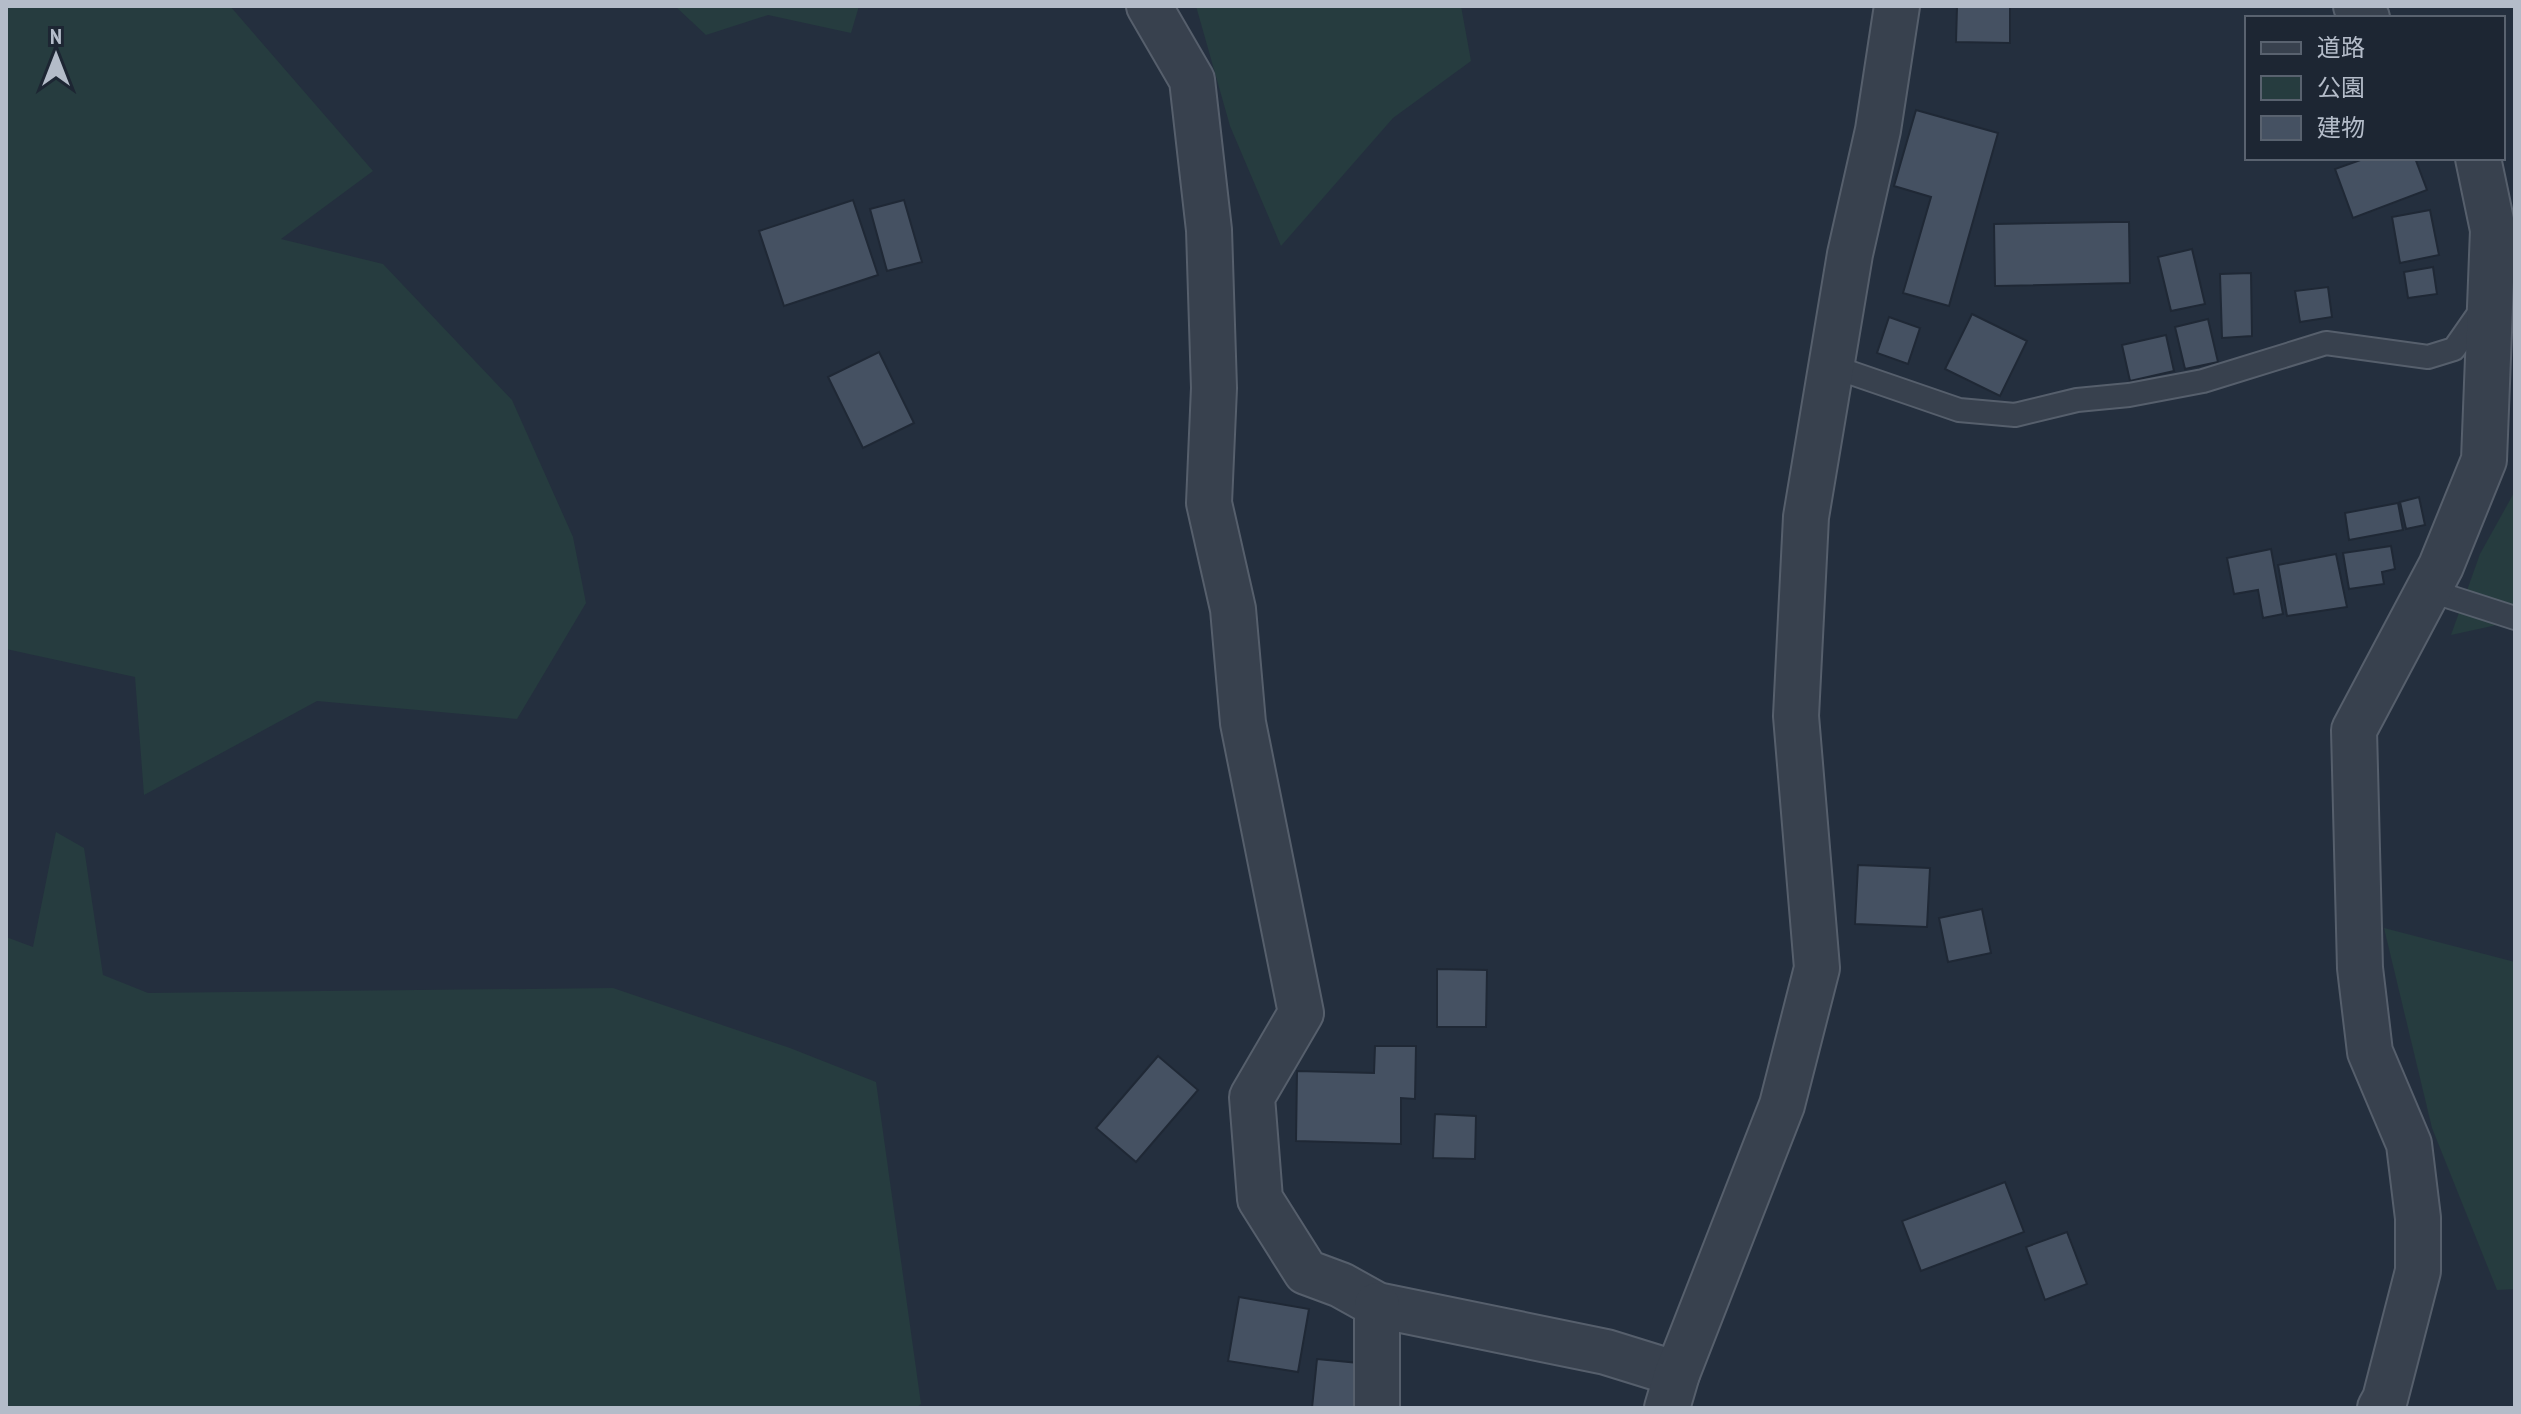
<svg xmlns="http://www.w3.org/2000/svg" width="2521" height="1414" font-family="'PT Sans Narrow','Noto Sans JP',sans-serif">
<rect width="100%" height="100%" fill="#242f3e"/>
<g fill="#263c3f">
<path d="M 6,6 L 230,6 L 373,171 L 281,239 L 383,264 L 512,400 L 573,537 L 586,603 L 517,719 L 317,701 L 144,795 L 135,677 L 6,649 Z"/>
<path d="M 675,6 L 859,6 L 851,33 L 768,15 L 706,35 Z"/>
<path d="M 1196,6 L 1461,6 L 1471,61 L 1393,118 L 1281,246 L 1230,126 Z"/>
<path d="M 2515,491 L 2515,621 L 2451,635 L 2480,554 Z"/>
<path d="M 56,832 L 84,848 L 103,975 L 148,993 L 613,988 L 790,1048 L 876,1082 L 921,1404 L 916,1408 L 6,1408 L 6,937 L 33,947 Z"/>
<path d="M 2384,928 L 2515,962 L 2515,1289 L 2497,1290 L 2432,1128 Z"/>
</g>
<g fill="#455162" stroke="#1f2835" stroke-width="2">
<path d="M 1946,6 L 2010,6 L 2010,43 L 1956,42 L 1957,7 Z"/>
<path d="M 1916,110 L 1998,133 L 1949,306 L 1903,293 L 1931,197 L 1894,186 Z"/>
<path d="M 2366,158 L 2415,158 L 2427,190 L 2353,218 L 2335,169 Z"/>
<path d="M 853,200 L 878,275 L 784,306 L 759,231 Z"/>
<path d="M 904,200 L 922,262 L 887,271 L 870,209 Z"/>
<path d="M 2430,210 L 2439,255 L 2400,263 L 2392,217 Z"/>
<path d="M 2113,222 L 2129,222 L 2130,283 L 1995,286 L 1994,224 Z"/>
<path d="M 2192,249 L 2205,304 L 2171,311 L 2158,257 Z"/>
<path d="M 2433,267 L 2437,294 L 2408,298 L 2404,272 Z"/>
<path d="M 2251,273 L 2252,336 L 2222,338 L 2220,274 Z"/>
<path d="M 2328,287 L 2332,317 L 2300,322 L 2295,291 Z"/>
<path d="M 1972,314 L 2027,341 L 2000,396 L 1945,369 Z"/>
<path d="M 1889,317 L 1920,328 L 1908,364 L 1877,353 Z"/>
<path d="M 2208,319 L 2218,362 L 2185,369 L 2175,327 Z"/>
<path d="M 2166,335 L 2174,371 L 2130,381 L 2122,345 Z"/>
<path d="M 879,352 L 914,423 L 863,448 L 828,377 Z"/>
<path d="M 2419,497 L 2425,525 L 2406,529 L 2400,502 Z"/>
<path d="M 2398,503 L 2403,530 L 2349,540 L 2345,513 Z"/>
<path d="M 2391,546 L 2395,569 L 2382,572 L 2384,584 L 2349,589 L 2343,553 Z"/>
<path d="M 2271,549 L 2283,614 L 2263,618 L 2258,590 L 2234,594 L 2227,558 Z"/>
<path d="M 2336,554 L 2347,607 L 2287,616 L 2278,565 Z"/>
<path d="M 1858,865 L 1930,868 L 1927,927 L 1855,924 Z"/>
<path d="M 1982,909 L 1991,953 L 1948,962 L 1939,918 Z"/>
<path d="M 1437,969 L 1487,970 L 1486,1027 L 1437,1027 Z"/>
<path d="M 1375,1046 L 1416,1046 L 1415,1099 L 1401,1098 L 1401,1144 L 1296,1141 L 1297,1071 L 1374,1073 Z"/>
<path d="M 1158,1056 L 1198,1090 L 1136,1162 L 1096,1128 Z"/>
<path d="M 1435,1114 L 1476,1116 L 1475,1159 L 1433,1158 Z"/>
<path d="M 2005,1182 L 2024,1232 L 1921,1271 L 1902,1221 Z"/>
<path d="M 2067,1232 L 2087,1284 L 2045,1300 L 2026,1247 Z"/>
<path d="M 1239,1297 L 1309,1309 L 1298,1372 L 1228,1361 Z"/>
<path d="M 1317,1359 L 1359,1363 L 1354,1408 L 1312,1408 Z"/>
</g>
<g fill="none" stroke-linecap="round" stroke-linejoin="round">
<defs>
<g id="lane">
<path d="M 1831,366 L 1959,410 L 2015,415 L 2077,400 L 2129,395 L 2203,381 L 2326,343 L 2428,357 L 2454,349 L 2484,306"/>
<path d="M 2428,590 L 2515,618"/>
</g>
<g id="street">
<path d="M 1149,6 L 1192,80 L 1209,230 L 1214,388 L 1209,503 L 1233,609 L 1243,723 L 1301,1013 L 1252,1097 L 1260,1199 L 1306,1272 L 1341,1285 L 1377,1305 L 1606,1352 L 1677,1374"/>
<path d="M 2356,6 L 2367,18"/>
<path d="M 1377,1305 L 1377,1408"/>
<path d="M 1667,1408 L 1677,1374 L 1782,1105 L 1817,968 L 1796,716 L 1806,517 L 1850,254 L 1878,130 L 1897,6"/>
<path d="M 2380,1408 L 2385,1399 L 2418,1271 L 2418,1218 L 2409,1144 L 2370,1052 L 2360,968 L 2354,730 L 2441,566 L 2484,460 L 2493,230 L 2478,158"/>
</g>
</defs>
<use href="#lane" stroke="#565f6c" stroke-width="26"/>
<use href="#street" stroke="#565f6c" stroke-width="48"/>
<use href="#lane" stroke="#38414e" stroke-width="22"/>
<use href="#street" stroke="#38414e" stroke-width="44"/>
</g>
<rect width="2521" height="1414" fill="none" stroke="#b4bcc9" stroke-width="16"/>
<rect x="2245" y="16" width="260" height="144" fill="#1d2633" stroke="#59626f" stroke-width="2"/>
<rect x="2261" y="42" width="40" height="12" fill="#38414e" stroke="#59626f" stroke-width="2"/>
<text x="2317" y="56" font-size="24" fill="#b4bcc9">道路</text>
<rect x="2261" y="76" width="40" height="24" fill="#263c3f" stroke="#59626f" stroke-width="2"/>
<text x="2317" y="96" font-size="24" fill="#b4bcc9">公園</text>
<rect x="2261" y="116" width="40" height="24" fill="#455162" stroke="#59626f" stroke-width="2"/>
<text x="2317" y="136" font-size="24" fill="#b4bcc9">建物</text>
<g transform="translate(56 56)" stroke="#1d2633" stroke-width="6" paint-order="stroke">
<path d="M0-6L14 30L0 20L-14 30Z" fill="#b4bcc9"/>
<text y="-12" font-size="22" font-weight="bold" text-anchor="middle" fill="#b4bcc9">N</text>
</g>
</svg>
